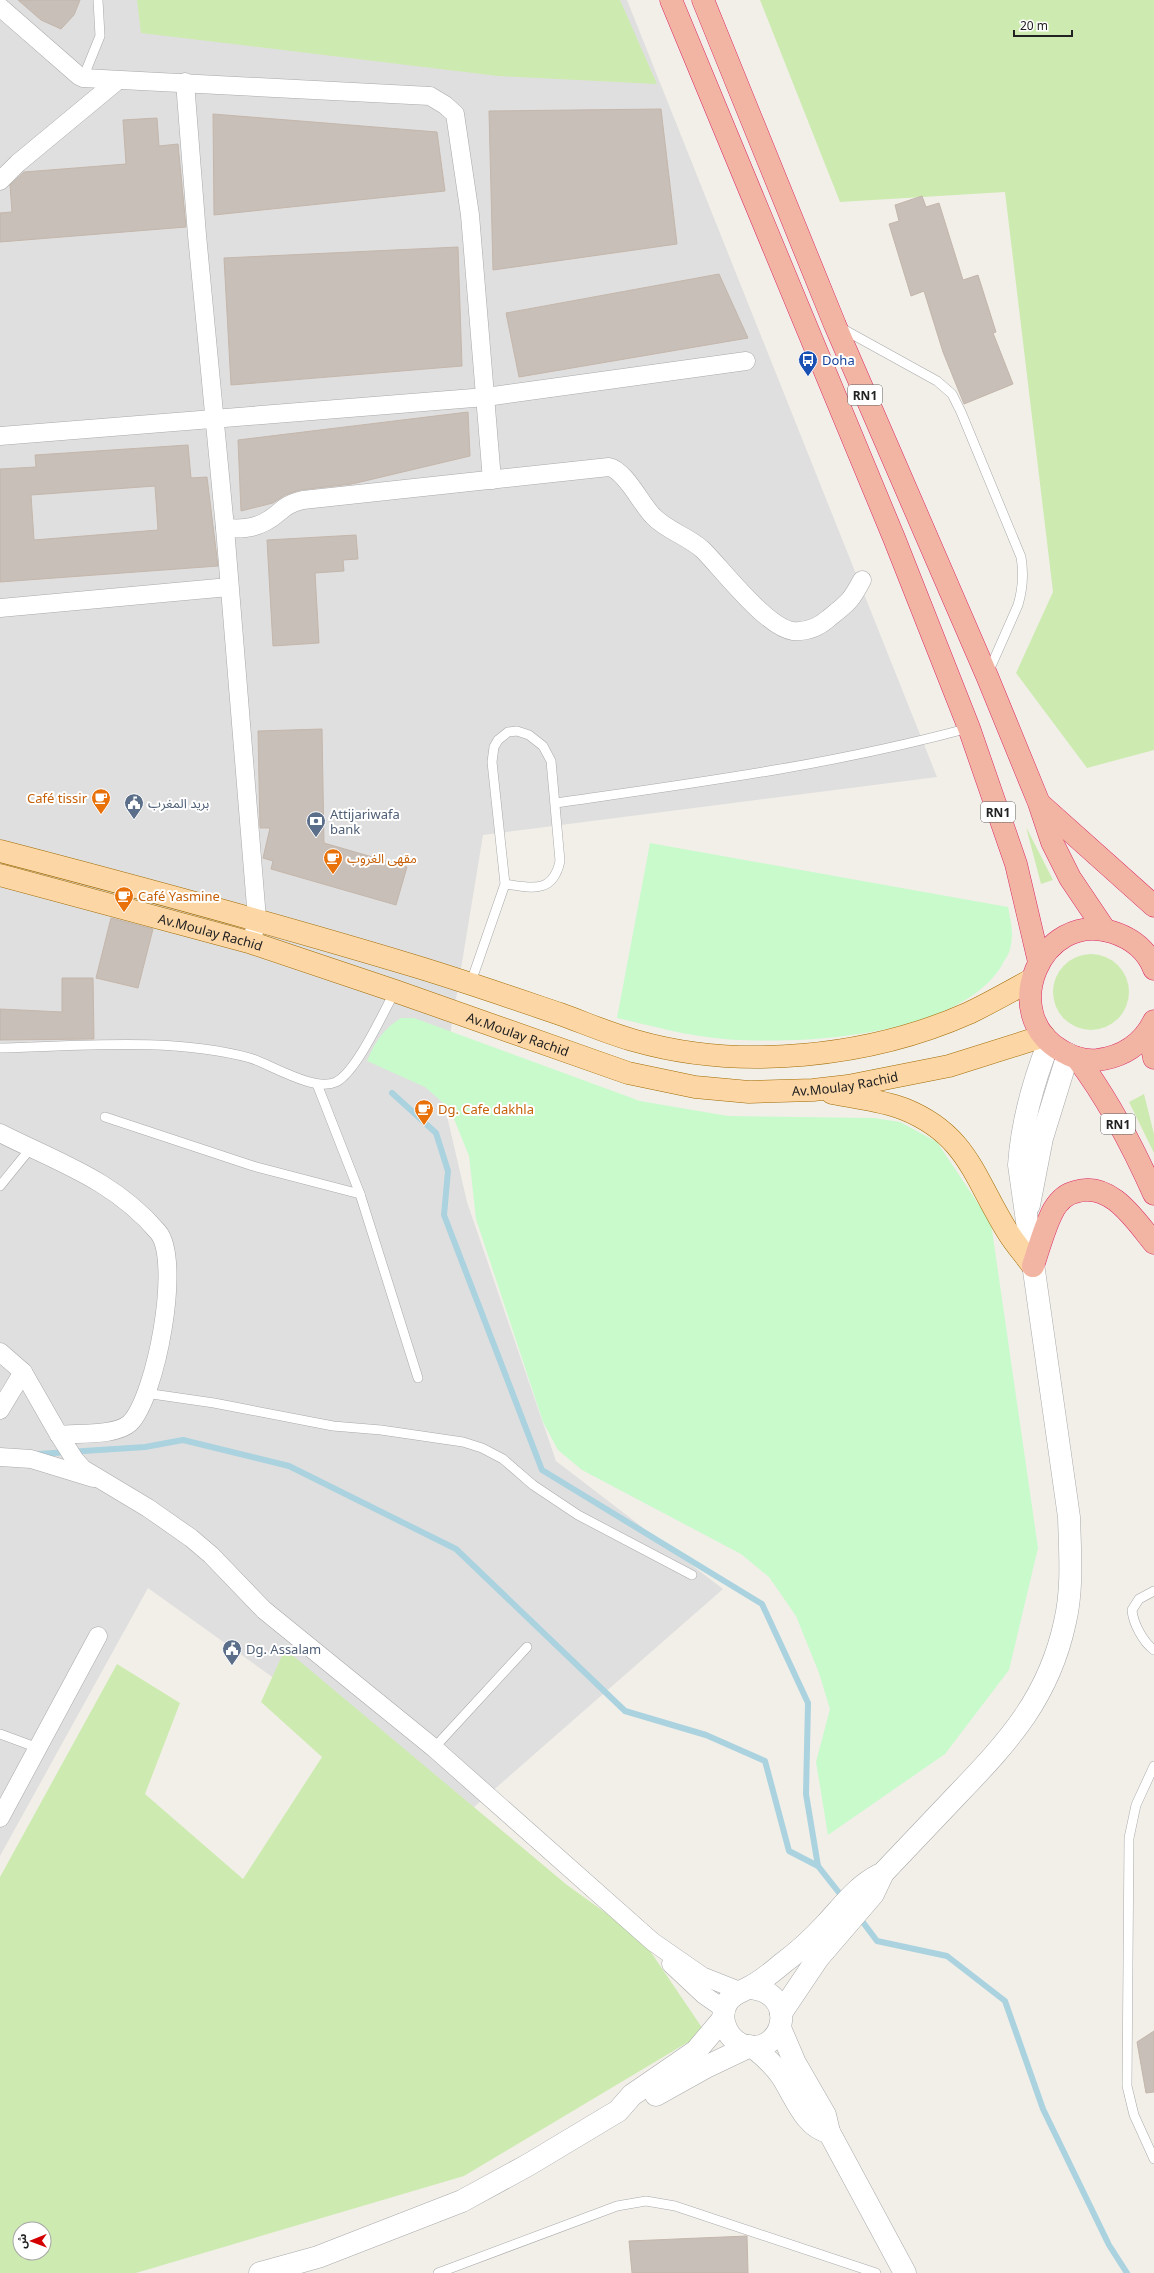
<svg xmlns="http://www.w3.org/2000/svg" width="1154" height="2273" font-family="'Noto Sans','Noto Sans Arabic',sans-serif">
<rect width="100%" height="100%" fill="#f2efe9"/>
<path fill="#e0dfdf" d="M 0,0 L 627,0 L 937,777 L 483,835 L 441,1090 L 467,1202 L 556,1461 L 723,1589 L 465,1815 L 148,1588 L 0,1856 Z"/>
<g fill="#cdebb0" fill-rule="evenodd">
<path d="M 137,0 L 620,0 L 657,84 L 498,76 L 141,33 Z"/>
<path d="M 760,0 L 1154,0 L 1154,750 L 1087,768 L 1016,673 L 1053,592 L 1005,192 L 840,202 Z"/>
<path d="M 1026,827 L 1053,880 L 1041,884 Z"/>
<circle cx="1091" cy="992" r="38"/>
<path d="M 1144,1094 L 1154,1134 L 1154,1153 L 1129,1102 Z"/>
<path d="M 285,1649 L 567,1885 L 642,1939 L 705,2032 L 464,2176 L 136,2273 L 0,2273 L 0,1877 L 117,1664 L 180,1703 L 145,1794 L 243,1879 L 322,1757 L 261,1702 ZM 20,2229 L 44,2229 L 44,2253 L 20,2253 Z"/>
</g>
<g fill="#c8facc">
<path d="M 650,843 L 1008,907 C 1011,922 1014,934 1010,949 C 1009,955 1004,960 1002,965 C 959,1037 799,1045 724,1039 C 688,1036 652,1026 617,1018 Z"/>
<path d="M 401,1018 L 414,1018 L 640,1101 L 728,1116 L 874,1118 L 900,1122 L 937,1142 L 991,1223 L 1038,1548 L 1009,1670 L 945,1754 L 828,1835 L 816,1762 L 830,1709 L 819,1673 L 796,1616 L 769,1577 L 741,1554 L 582,1470 L 558,1450 L 543,1422 L 476,1219 L 469,1156 L 450,1109 L 425,1087 L 367,1061 C 375,1042 383,1029 401,1018 Z"/>
</g>
<g fill="none" stroke-linecap="round" stroke-linejoin="round">
<g stroke="#aad3df" stroke-width="6">
<path d="M 392,1093 L 436,1133 L 448,1171 L 444,1215 L 542,1470 L 762,1604 L 808,1703 L 806,1794 L 818,1866 L 844,1899"/>
<path d="M 38,1454 L 145,1447 L 183,1440 L 289,1466 L 456,1549 L 625,1711 L 706,1735 L 765,1761 L 789,1851 L 818,1866"/>
<path d="M 859,1917 L 877,1941 L 947,1956 L 1005,2001 L 1043,2109 L 1109,2245 L 1127,2273"/>
</g>
</g>
<g fill="#c7bfb8" stroke="#c4b6ab" fill-rule="evenodd">
<path d="M 18,0 L 80,0 L 74,15 L 61,29 L 41,20 Z"/>
<path d="M 661,109 L 677,244 L 493,270 L 489,111 Z"/>
<path d="M 213,114 L 437,132 L 445,191 L 214,215 Z"/>
<path d="M 157,118 L 159,146 L 178,144 L 186,227 L 0,242 L 0,213 L 12,212 L 10,185 L 24,172 L 126,164 L 123,120 Z"/>
<path d="M 922,196 L 926,207 L 939,203 L 963,280 L 978,275 L 996,332 L 993,333 L 1013,384 L 964,404 L 943,352 L 924,291 L 911,296 L 889,224 L 899,221 L 895,205 Z"/>
<path d="M 458,247 L 462,366 L 231,385 L 224,258 Z"/>
<path d="M 719,274 L 748,338 L 519,377 L 506,313 Z"/>
<path d="M 468,412 L 470,456 L 352,484 L 300,490 L 285,495 L 273,503 L 241,511 L 238,440 Z"/>
<path d="M 188,445 L 191,478 L 207,477 L 218,566 L 0,582 L 0,469 L 36,467 L 35,455 ZM 155,486 L 158,530 L 34,540 L 31,495 Z"/>
<path d="M 356,535 L 358,559 L 343,560 L 344,571 L 315,573 L 319,643 L 273,646 L 267,540 Z"/>
<path d="M 322,729 L 324,843 L 407,867 L 396,905 L 271,869 L 273,861 L 263,858 L 270,828 L 260,828 L 258,731 Z"/>
<path d="M 111,918 L 153,929 L 138,988 L 96,978 Z"/>
<path d="M 62,978 L 93,978 L 94,1039 L 0,1040 L 0,1009 L 62,1012 Z"/>
<path d="M 1154,2031 L 1154,2092 L 1146,2093 L 1137,2042 Z"/>
<path d="M 747,2236 L 748,2273 L 632,2273 L 629,2241 Z"/>
</g>
<g fill="none" stroke-linecap="round" stroke-linejoin="round">
<defs>
<g id="service">
<path d="M 83,78 L 100,36 L 98,0"/>
<path d="M 841,328 L 937,381 L 952,394 L 961,412 L 1021,557 C 1024,574 1023,588 1018,605 L 988,673"/>
<path d="M 556,803 C 695,783 833,765 969,728"/>
<path d="M 471,982 L 505,884 L 492,762 L 494,747 L 498,740 L 508,732 L 517,731 L 529,735 L 543,746 L 551,761 L 560,861 C 553,894 532,888 505,884"/>
<path d="M 0,1048 C 81,1046 172,1037 250,1058 C 272,1065 314,1092 336,1082 C 357,1071 383,1013 395,991"/>
<path d="M 317,1084 L 360,1194 L 418,1378"/>
<path d="M 105,1117 L 253,1166 L 360,1194"/>
<path d="M 0,1186 L 30,1149"/>
<path d="M 145,1393 L 214,1403 L 333,1426 L 381,1430 L 463,1442 L 482,1448 L 503,1459 L 533,1485 L 578,1515 L 692,1575"/>
<path d="M 1154,1591 L 1139,1599 L 1132,1610 C 1133,1623 1143,1642 1154,1650"/>
<path d="M 0,1734 L 38,1748"/>
<path d="M 434,1748 L 527,1647"/>
<path d="M 1154,1766 L 1136,1805 L 1129,1838 L 1127,2086 L 1134,2115 L 1154,2159"/>
<path d="M 438,2273 L 617,2206 L 646,2201 L 675,2206 L 876,2273"/>
</g>
<g id="minor">
<path d="M 0,7 L 79,76 L 83,78 L 430,96 L 445,105 L 455,114 L 470,215 L 492,480"/>
<path d="M 185,82 L 197,235 L 225,528 L 257,919 L 254,932"/>
<path d="M 0,181 L 18,163 L 117,81"/>
<path d="M 0,436 L 486,397 L 746,361"/>
<path d="M 225,528 C 239,529 252,529 265,522 C 282,513 281,505 303,500 L 609,467 C 625,470 641,504 653,516 C 667,531 688,536 703,550 C 722,569 767,628 793,631 C 806,632 819,627 829,618 C 848,603 851,601 862,580"/>
<path d="M 0,608 L 229,587"/>
<path d="M 0,1133 C 57,1162 114,1180 158,1232 C 182,1260 156,1397 130,1423 C 116,1436 78,1433 59,1435"/>
<path d="M 0,1352 L 23,1372 L 59,1435 L 75,1460 L 83,1469 L 148,1508 L 191,1538 L 211,1555 L 264,1610 L 434,1748 L 653,1942 L 702,1976 L 740,1991"/>
<path d="M 0,1410 L 23,1372"/>
<path d="M 0,1457 L 31,1459 L 93,1478"/>
<path d="M 0,1818 L 98,1636"/>
<path d="M 671,1964 L 704,1995 L 724,2009"/>
</g>
<g id="tertiary">
<path d="M 1029,1205 L 1042,1138 L 1068,1054"/>
<path d="M 748,1988 C 797,1990 787,2050 750,2047 C 729,2044 716,2019 728,2001 C 734,1993 741,1992 748,1988 C 761,1982 772,1972 783,1963 C 798,1952 813,1938 826,1924 C 842,1907 857,1886 879,1875"/>
<path d="M 781,2013 L 818,1958 L 873,1894 L 883,1873 C 908,1847 933,1820 958,1794 C 1009,1741 1049,1697 1065,1622 C 1073,1588 1070,1552 1069,1517 L 1019,1165 C 1022,1122 1033,1082 1049,1042"/>
<path d="M 780,2028 L 795,2063 L 825,2115 L 829,2132 L 905,2273"/>
<path d="M 753,2047 C 763,2055 773,2064 781,2075 C 794,2094 805,2128 829,2132"/>
<path d="M 656,2095 L 708,2066 L 750,2046"/>
<path d="M 260,2273 L 318,2257 L 462,2201 L 528,2165 L 618,2111 L 632,2095 L 696,2051 L 723,2019"/>
</g>
<g id="primary">
<path d="M 0,851 C 138,887 275,924 411,965 C 461,980 510,997 560,1014 C 585,1023 610,1034 636,1041 C 741,1071 870,1057 969,1013 C 990,1003 1011,991 1031,980"/>
<path id="s1" d="M 0,875 L 252,943 L 395,991 L 628,1073 L 695,1087 L 749,1092 L 813,1090 L 848,1086 L 949,1066 L 1044,1036"/>
<path d="M 832,1093 C 856,1098 881,1100 904,1109 C 969,1135 975,1181 1009,1234 C 1016,1245 1025,1255 1033,1266"/>
</g>
<g id="trunk">
<path d="M 671,0 L 894,538 L 969,728 L 1016,864 L 1039,962"/>
<path d="M 703,0 L 835,325 L 987,676 L 1039,803 L 1052,842 L 1070,878 L 1105,930"/>
<path d="M 1040,804 L 1154,906"/>
<path d="M 1154,969 C 1147,950 1131,938 1112,932 C 1041,910 997,1015 1062,1051 C 1072,1057 1085,1061 1097,1060 C 1123,1057 1142,1045 1154,1021"/>
<path d="M 1149,1031 L 1154,1058"/>
<path d="M 1077,1058 C 1108,1099 1133,1147 1154,1194"/>
<path d="M 1033,1266 C 1039,1248 1045,1225 1054,1209 C 1059,1201 1066,1194 1075,1192 C 1110,1180 1135,1220 1154,1243"/>
</g>
</defs>
<use href="#service" stroke="#a9a9a9" stroke-width="10"/>
<use href="#minor" stroke="#a9a9a9" stroke-width="19"/>
<use href="#tertiary" stroke="#a9a9a9" stroke-width="23"/>
<use href="#primary" stroke="#a06b00" stroke-width="23"/>
<use href="#trunk" stroke="#dc2a67" stroke-width="23"/>
<use href="#service" stroke="#fff" stroke-width="9"/>
<use href="#minor" stroke="#fff" stroke-width="18"/>
<use href="#tertiary" stroke="#fff" stroke-width="22"/>
<use href="#primary" stroke="#fcd6a4" stroke-width="22"/>
<use href="#trunk" stroke="#f2b4a3" stroke-width="22"/>
</g>
<defs>
<symbol id="bus-pin" viewBox="-11 -11 22 30"><path d="M0 17L-7.5 6A9.5 9.5 0 1 1 7.5 6Z" fill="#1a4fb4" stroke="#fff"/><path d="M-5-6H5V4H4V6H2V4H-2V6H-4V4H-5ZM-3.5-4V0h7V-4ZM-3.5 1.2v1.5H-2V1.2ZM2 1.2v1.5H3.5V1.2Z" fill="#fff"/></symbol>
<symbol id="cafe-pin" viewBox="-11 -11 22 30"><path d="M0 17L-7.5 6A9.5 9.5 0 1 1 7.5 6Z" fill="#e8710a" stroke="#fff"/><path d="M-5.5-4.5H6V0H3Q3 3.5 0 3.5H-2.5Q-5.5 3.5-5.5 0ZM3-3.2v2h1.7v-2ZM-6 4.5H4V6H-6Z" fill="#fff"/></symbol>
<symbol id="civic-pin" viewBox="-11 -11 22 30"><path d="M0 17L-7.5 6A9.5 9.5 0 1 1 7.5 6Z" fill="#5c6f8a" stroke="#fff"/><path d="M-.6-6.5H3V-4.5H.6V-3L4-1V1h2V6H-6V1h2V-1L-.6-3ZM-1.2 2.5V6h2.4V2.5Z" fill="#fff"/></symbol>
<symbol id="bank-pin" viewBox="-11 -11 22 30"><path d="M0 17L-7.5 6A9.5 9.5 0 1 1 7.5 6Z" fill="#5c6f8a" stroke="#fff"/><path d="M-6-4H6V4H-6ZM0-2.3a2.3 2.3 0 1 0 0 4.6a2.3 2.3 0 1 0 0-4.6Z" fill="#fff"/></symbol>
</defs>
<g fill-rule="evenodd">
<use href="#bus-pin" x="797" y="349" width="22" height="30"/>
<use href="#cafe-pin" x="90" y="787" width="22" height="30"/>
<use href="#civic-pin" x="123" y="792" width="22" height="30"/>
<use href="#bank-pin" x="305" y="810" width="22" height="30"/>
<use href="#cafe-pin" x="322" y="847" width="22" height="30"/>
<use href="#cafe-pin" x="113" y="885" width="22" height="30"/>
<use href="#cafe-pin" x="413" y="1098" width="22" height="30"/>
<use href="#civic-pin" x="221" y="1638" width="22" height="30"/>
</g>
<g text-anchor="middle" dominant-baseline="central" stroke-width="4" stroke-linejoin="round" paint-order="stroke">
<g fill="#fff" stroke="#646464" stroke-width="1">
<rect x="848" y="385" width="34" height="20" rx="3"/>
<rect x="981" y="802" width="34" height="20" rx="3"/>
<rect x="1101" y="1114" width="34" height="20" rx="3"/>
</g>
<g font-size="12" font-weight="bold" fill="#222">
<text x="865" y="395">RN1</text>
<text x="998" y="812">RN1</text>
<text x="1118" y="1124">RN1</text>
</g>
<g font-size="13" fill="#164399" stroke="#fff" text-anchor="start">
<text x="822" y="360">Doha</text>
</g>
<g font-size="13" fill="#c56008" stroke="#fff" text-anchor="start">
<text x="87" y="798" text-anchor="end">Café tissir</text>
<text x="347" y="858">مقهى الغروب</text>
<text x="138" y="896">Café Yasmine</text>
<text x="438" y="1109">Dg. Cafe dakhla</text>
</g>
<g font-size="13" fill="#4e5e75" stroke="#fff" text-anchor="start">
<text x="148" y="803">بريد المغرب</text>
<text x="330" y="814">Attijariwafa<tspan x="330" dy="15">bank</tspan></text>
<text x="246" y="1649">Dg. Assalam</text>
</g>
<g font-size="13" fill="#222" stroke="#fff">
<text stroke="none"><textPath href="#s1" startOffset="218">Av.Moulay Rachid</textPath></text>
<text stroke="none"><textPath href="#s1" startOffset="542">Av.Moulay Rachid</textPath></text>
<text stroke="none"><textPath href="#s1" startOffset="878">Av.Moulay Rachid</textPath></text>
</g>
</g>
<g transform="translate(32 2241) rotate(269)"><circle r="19" fill="#ffffff" stroke="#a7a7a7"/>
<path d="M0-3L7 15L0 10L-7 15Z" fill="#d40000"/>
<text y="-6" font-size="11" font-weight="bold" text-anchor="middle" fill="#222222">ش</text>
</g>
<path d="M1014 30v6h58v-6" fill="none" stroke="#222222" stroke-width="2"/>
<text x="1020" y="30" font-size="12" fill="#222222" stroke="#ffffff" stroke-width="3" paint-order="stroke">20 m</text>
</svg>
